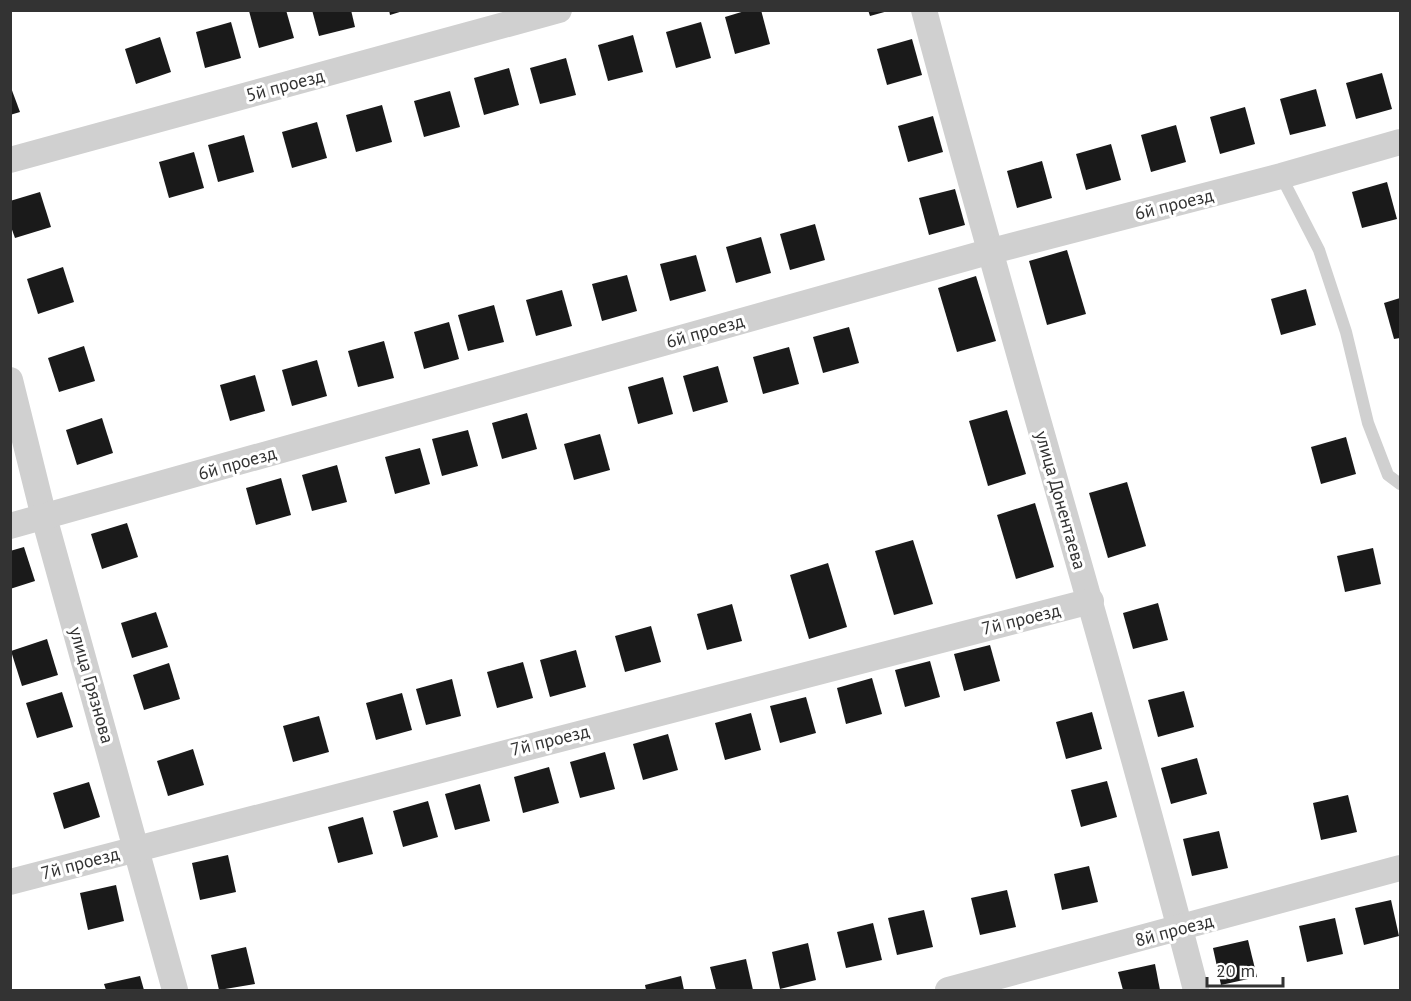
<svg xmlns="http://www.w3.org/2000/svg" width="1411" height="1001" font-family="'PT Sans',sans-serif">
<rect width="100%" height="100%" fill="#fff"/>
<g fill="#1a1a1a">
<path d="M 286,10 L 294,38 L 259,48 L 249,11 Z"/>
<path d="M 312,10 L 351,10 L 355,27 L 319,36 Z"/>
<path d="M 389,10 L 403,10 L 403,11 L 390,15 Z"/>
<path d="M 748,10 L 761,10 L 770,44 L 735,54 L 725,17 Z"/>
<path d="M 868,10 L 888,10 L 888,11 L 870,16 Z"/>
<path d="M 231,22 L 241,58 L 205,68 L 196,32 Z"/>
<path d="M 701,22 L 711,58 L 676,68 L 666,32 Z"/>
<path d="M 633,35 L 643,72 L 608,81 L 598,45 Z"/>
<path d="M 160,37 L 171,72 L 136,84 L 125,49 Z"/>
<path d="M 912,39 L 922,75 L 887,85 L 877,49 Z"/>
<path d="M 566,58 L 576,95 L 540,104 L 530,68 Z"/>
<path d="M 509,68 L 519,105 L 484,115 L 474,78 Z"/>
<path d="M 1382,73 L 1392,109 L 1356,119 L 1346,83 Z"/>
<path d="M 10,85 L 20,112 L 10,115 Z"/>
<path d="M 1316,89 L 1326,126 L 1290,135 L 1280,99 Z"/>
<path d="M 450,91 L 460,127 L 424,137 L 414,101 Z"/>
<path d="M 382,105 L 392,142 L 356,152 L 346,115 Z"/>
<path d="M 1245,107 L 1255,144 L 1220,154 L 1210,117 Z"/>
<path d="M 933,116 L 943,152 L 908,162 L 898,126 Z"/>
<path d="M 317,122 L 327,158 L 292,168 L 282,132 Z"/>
<path d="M 1176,125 L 1186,162 L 1151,172 L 1141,135 Z"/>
<path d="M 244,135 L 254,172 L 218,182 L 208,145 Z"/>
<path d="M 1111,144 L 1121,180 L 1086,190 L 1076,154 Z"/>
<path d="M 194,152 L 204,188 L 169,198 L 159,162 Z"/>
<path d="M 1042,161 L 1052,198 L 1017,208 L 1007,171 Z"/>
<path d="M 1387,182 L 1397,219 L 1362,228 L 1352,192 Z"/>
<path d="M 955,189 L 965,225 L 929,235 L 919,198 Z"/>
<path d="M 40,192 L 51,227 L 15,238 L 10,224 L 10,201 Z"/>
<path d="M 815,224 L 825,260 L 790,270 L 780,234 Z"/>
<path d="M 761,237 L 771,273 L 736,283 L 726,247 Z"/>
<path d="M 1067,250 L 1086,314 L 1047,325 L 1029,261 Z"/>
<path d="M 696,255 L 706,291 L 670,301 L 660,264 Z"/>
<path d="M 63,267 L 74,302 L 38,314 L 27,279 Z"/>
<path d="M 627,275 L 637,311 L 602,321 L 592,284 Z"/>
<path d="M 976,276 L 996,341 L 957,352 L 938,288 Z"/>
<path d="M 1306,289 L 1316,325 L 1281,335 L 1271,299 Z"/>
<path d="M 562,290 L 572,326 L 536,336 L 526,300 Z"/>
<path d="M 1400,298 L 1400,338 L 1394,339 L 1384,303 Z"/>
<path d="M 494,305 L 504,342 L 468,351 L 458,315 Z"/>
<path d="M 449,322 L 459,359 L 424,369 L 414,332 Z"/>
<path d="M 849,327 L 859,363 L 823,373 L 813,337 Z"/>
<path d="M 384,341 L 394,378 L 358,387 L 348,351 Z"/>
<path d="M 84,346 L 95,381 L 59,392 L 48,358 Z"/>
<path d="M 789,347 L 799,384 L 763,394 L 753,357 Z"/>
<path d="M 317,360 L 327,396 L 292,406 L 282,370 Z"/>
<path d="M 718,366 L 728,402 L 693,412 L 683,376 Z"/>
<path d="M 255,375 L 265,411 L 230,421 L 220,385 Z"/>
<path d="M 663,377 L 673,414 L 638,424 L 628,387 Z"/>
<path d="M 1007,410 L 1026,474 L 988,486 L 969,421 Z"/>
<path d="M 527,413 L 537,449 L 502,459 L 492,423 Z"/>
<path d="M 102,418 L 113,453 L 77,465 L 66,430 Z"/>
<path d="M 468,430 L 478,466 L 442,476 L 432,439 Z"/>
<path d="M 600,434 L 610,470 L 574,480 L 564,444 Z"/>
<path d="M 1346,437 L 1356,474 L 1321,484 L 1311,447 Z"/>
<path d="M 420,448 L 430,484 L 395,494 L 385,457 Z"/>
<path d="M 337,465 L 347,502 L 312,511 L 302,475 Z"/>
<path d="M 281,478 L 291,515 L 256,525 L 246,488 Z"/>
<path d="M 1127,482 L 1146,546 L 1108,558 L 1089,493 Z"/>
<path d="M 1035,503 L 1054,567 L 1016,579 L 997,515 Z"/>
<path d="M 127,523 L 138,557 L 102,569 L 91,534 Z"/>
<path d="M 913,540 L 933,604 L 894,615 L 875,551 Z"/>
<path d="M 24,547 L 35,581 L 10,589 L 10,551 Z"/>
<path d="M 1373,548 L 1381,584 L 1345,592 L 1337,556 Z"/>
<path d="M 828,563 L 847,627 L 809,639 L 790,575 Z"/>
<path d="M 1158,603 L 1168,640 L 1133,649 L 1123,613 Z"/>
<path d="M 732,604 L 742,641 L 707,650 L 697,614 Z"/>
<path d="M 156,612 L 168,647 L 132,658 L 121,623 Z"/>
<path d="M 651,626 L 661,662 L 625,672 L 615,636 Z"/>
<path d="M 47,639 L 58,675 L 22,686 L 11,651 Z"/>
<path d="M 990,645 L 1000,681 L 964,691 L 954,654 Z"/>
<path d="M 576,650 L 586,687 L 550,697 L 540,660 Z"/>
<path d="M 930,661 L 940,697 L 905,707 L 895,670 Z"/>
<path d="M 523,662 L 533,698 L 497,708 L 487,672 Z"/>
<path d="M 169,663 L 180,699 L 144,710 L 133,675 Z"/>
<path d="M 872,678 L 882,714 L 846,724 L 837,688 Z"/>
<path d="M 452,679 L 461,716 L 426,725 L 416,689 Z"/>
<path d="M 1184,691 L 1194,727 L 1158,737 L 1148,700 Z"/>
<path d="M 62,692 L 73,727 L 37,738 L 26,703 Z"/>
<path d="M 402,693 L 412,730 L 376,740 L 366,703 Z"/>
<path d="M 806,697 L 816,733 L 780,743 L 770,706 Z"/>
<path d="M 1092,712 L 1102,749 L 1066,759 L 1056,722 Z"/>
<path d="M 751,713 L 761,750 L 725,760 L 715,723 Z"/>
<path d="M 319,716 L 329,752 L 293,762 L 283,726 Z"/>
<path d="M 668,734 L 678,770 L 643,780 L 633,744 Z"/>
<path d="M 193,749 L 204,785 L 168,796 L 157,761 Z"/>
<path d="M 605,752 L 615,789 L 580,798 L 570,762 Z"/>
<path d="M 1197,758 L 1207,794 L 1171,804 L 1161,768 Z"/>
<path d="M 549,767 L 559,803 L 523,813 L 514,777 Z"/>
<path d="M 1107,781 L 1117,817 L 1081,827 L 1071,790 Z"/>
<path d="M 89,782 L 100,817 L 64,829 L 53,793 Z"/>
<path d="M 480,784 L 490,821 L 455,830 L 445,794 Z"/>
<path d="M 1348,795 L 1357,832 L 1321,840 L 1313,803 Z"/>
<path d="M 428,801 L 438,837 L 403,847 L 393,811 Z"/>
<path d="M 363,817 L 373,854 L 338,863 L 328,827 Z"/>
<path d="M 1219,831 L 1228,868 L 1192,876 L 1183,839 Z"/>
<path d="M 228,855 L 236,892 L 200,900 L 192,863 Z"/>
<path d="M 1089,866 L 1098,902 L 1062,910 L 1054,874 Z"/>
<path d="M 116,885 L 124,921 L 88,930 L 80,893 Z"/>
<path d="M 1007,890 L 1016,927 L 980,935 L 971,898 Z"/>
<path d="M 1391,900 L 1399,936 L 1364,945 L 1355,908 Z"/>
<path d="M 924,910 L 933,947 L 897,955 L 888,918 Z"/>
<path d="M 1335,918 L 1343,954 L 1307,962 L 1299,926 Z"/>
<path d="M 873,923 L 882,960 L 846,968 L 837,932 Z"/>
<path d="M 1248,940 L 1257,977 L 1221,985 L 1213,948 Z"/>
<path d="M 808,943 L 816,980 L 780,989 L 772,952 Z"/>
<path d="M 246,947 L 255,984 L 219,990 L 211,955 Z"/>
<path d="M 746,959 L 753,990 L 716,990 L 710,967 Z"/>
<path d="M 1155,964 L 1160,990 L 1123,990 L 1118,972 Z"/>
<path d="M 140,976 L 144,990 L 106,990 L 104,984 Z"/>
<path d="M 681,976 L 684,990 L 646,990 L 645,985 Z"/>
</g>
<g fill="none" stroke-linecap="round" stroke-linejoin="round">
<path stroke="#d0d0d0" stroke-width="12" d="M 1281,176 L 1319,250 L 1346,332 L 1368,423 L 1388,475 L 1400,484"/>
<g stroke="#d0d0d0" stroke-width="26">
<path d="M 924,10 C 1011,338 1111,662 1196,990"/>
<path d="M 10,160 L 559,10"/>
<path d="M 10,380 L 44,517 L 175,990"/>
<path d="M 10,526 L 988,252 L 1281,176 L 1400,142"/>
<path d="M 10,882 L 1091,601"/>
<path d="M 948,990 L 1400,868"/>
</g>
</g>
<g text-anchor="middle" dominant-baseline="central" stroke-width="6" stroke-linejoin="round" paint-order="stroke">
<g font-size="18" fill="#333" stroke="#fff">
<text transform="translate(285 85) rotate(-15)">5й проезд</text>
<text transform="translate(1174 204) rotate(-14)">6й проезд</text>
<text transform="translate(705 331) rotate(-16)">6й проезд</text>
<text transform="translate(237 463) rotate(-16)">6й проезд</text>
<text transform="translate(1061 500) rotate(74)">улица Донентаева</text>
<text transform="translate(1021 619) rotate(-14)">7й проезд</text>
<text transform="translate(92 685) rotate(74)">улица Грязнова</text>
<text transform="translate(550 740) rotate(-14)">7й проезд</text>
<text transform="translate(80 863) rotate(-15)">7й проезд</text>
<text transform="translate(1174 930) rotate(-15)">8й проезд</text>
</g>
</g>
<rect width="1411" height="1001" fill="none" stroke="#333333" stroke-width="24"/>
<path d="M1207 977v9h76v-9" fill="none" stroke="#333333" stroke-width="3"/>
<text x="1216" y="977" font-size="18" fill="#333333" stroke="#ffffff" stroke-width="4.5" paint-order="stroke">20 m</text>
</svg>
